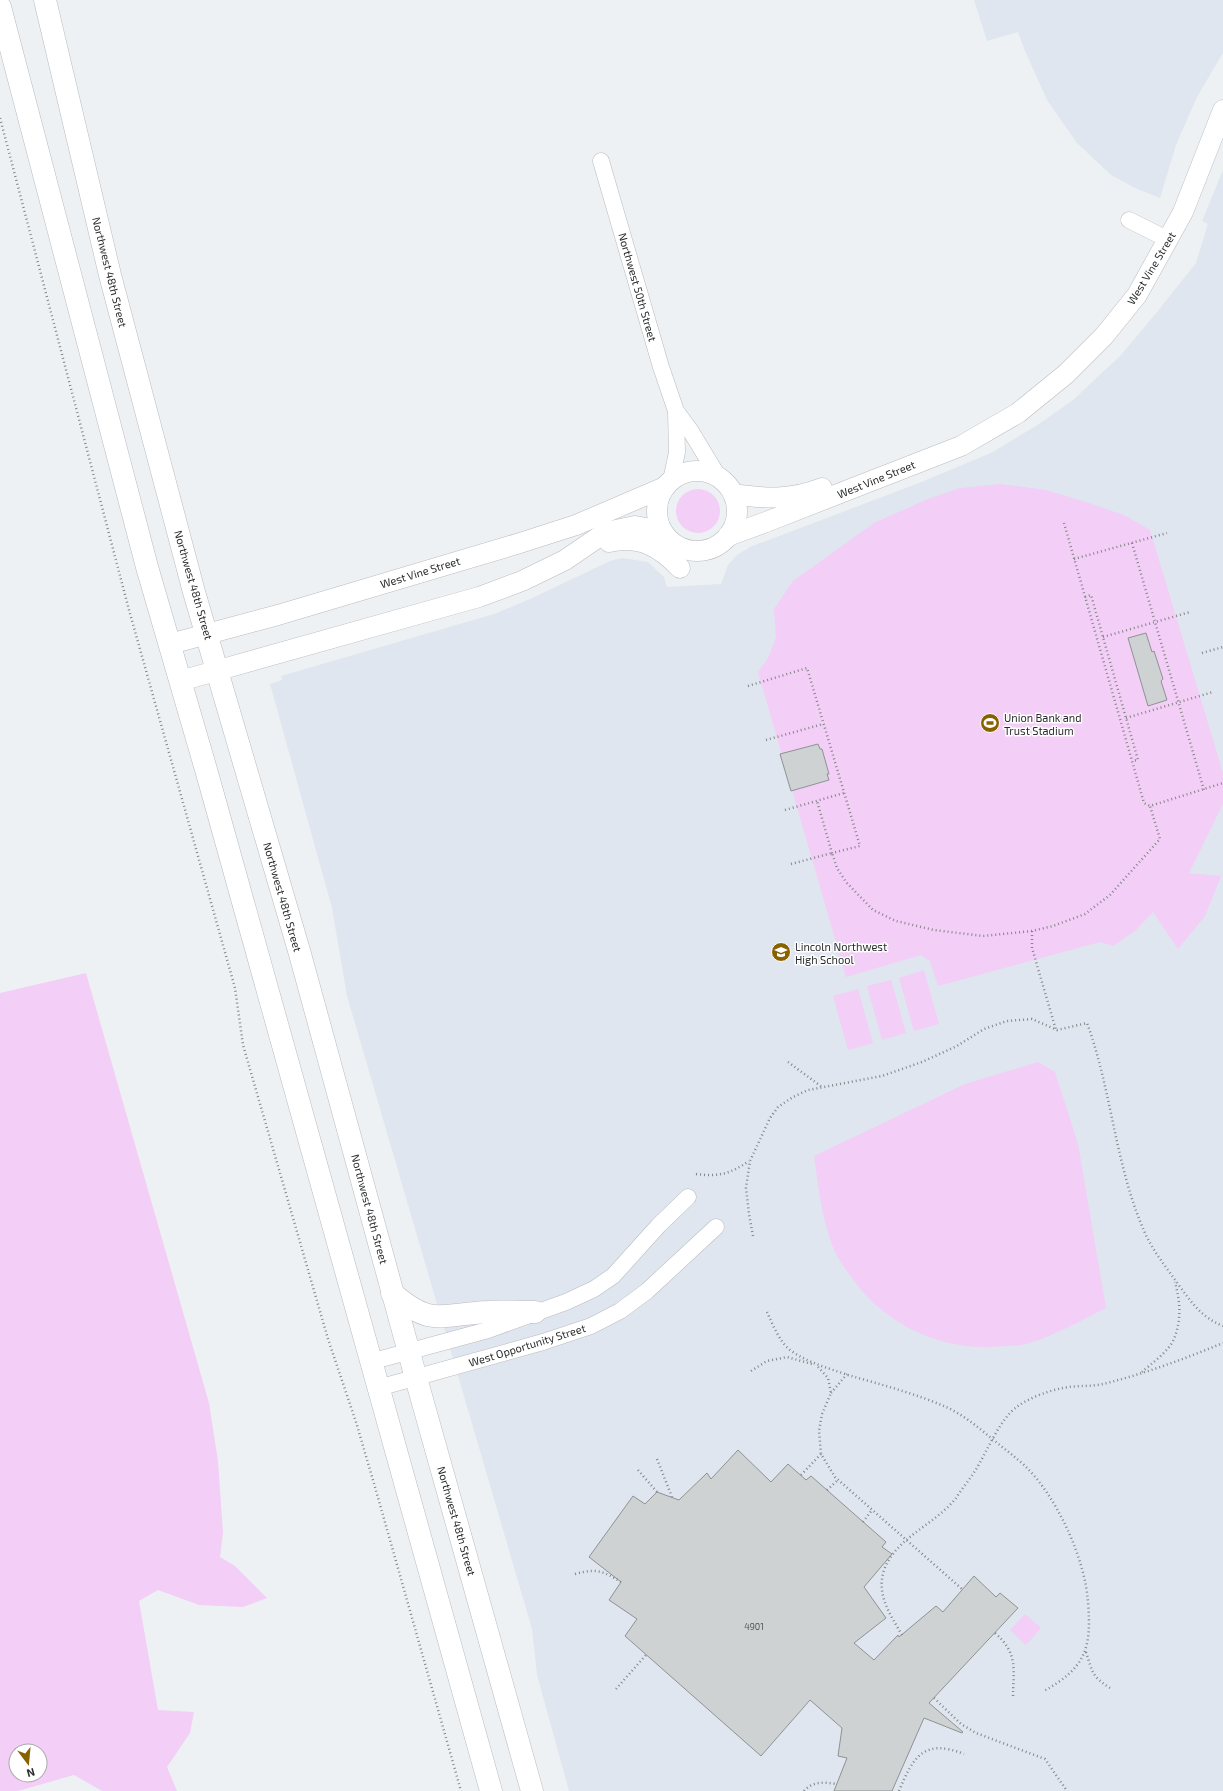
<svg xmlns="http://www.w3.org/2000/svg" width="1223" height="1791" font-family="'Exo 2',sans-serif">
<rect width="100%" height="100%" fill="#eef1f3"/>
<g fill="#dfe6ef">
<path d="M 974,0 L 1223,0 L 1223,53 L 1197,97 L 1176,145 L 1160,198 L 1135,188 L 1111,175 L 1077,143 L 1047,100 L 1025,51 L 1018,32 L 987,41 Z"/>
<path d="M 1223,170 L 1223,1791 L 569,1791 L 537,1675 L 532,1629 L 347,996 L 332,908 L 270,684 L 282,680 L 281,676 L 494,614 L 530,599 L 610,561 L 622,558 L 648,562 L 664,577 L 667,587 L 721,584 L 728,565 L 737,555 L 750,547 L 919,483 L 993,452 L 1039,424 L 1073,400 L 1121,355 L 1157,312 L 1196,263 L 1208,224 L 1202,221 Z"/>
</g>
<g fill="#f3cef6" fill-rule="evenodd">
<path d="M 1000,484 L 1046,490 L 1089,503 L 1126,516 L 1150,530 L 1223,773 L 1223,804 L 1189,873 L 1221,876 L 1205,916 L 1178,949 L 1153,912 L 1135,931 L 1113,946 L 1100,942 L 938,986 L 930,961 L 921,955 L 846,977 L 758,672 L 768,658 L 776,637 L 774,609 L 793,581 L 874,523 L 928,499 L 960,488 Z"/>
<circle cx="698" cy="511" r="22"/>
<path d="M 924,970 L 939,1024 L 914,1031 L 899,978 Z"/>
<path d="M 86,973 L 209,1403 L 218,1461 L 223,1533 L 220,1557 L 235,1566 L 267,1598 L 243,1607 L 199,1605 L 158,1590 L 139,1601 L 158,1710 L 194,1712 L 190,1733 L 167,1767 L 177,1791 L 102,1791 L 74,1775 L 18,1791 L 0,1791 L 0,993 ZM 16,1751 L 40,1751 L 40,1775 L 16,1775 Z"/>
<path d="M 891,980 L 906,1033 L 882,1040 L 867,986 Z"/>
<path d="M 858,989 L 873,1043 L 848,1050 L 833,996 Z"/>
<path d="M 1038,1062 L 1055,1072 L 1078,1144 L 1106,1308 C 1080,1321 1054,1336 1026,1344 C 1019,1346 1012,1346 1005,1346 C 942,1353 884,1325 849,1274 C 841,1263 834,1252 830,1239 C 821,1213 818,1184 814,1156 L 965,1084 Z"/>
<path d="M 1025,1614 L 1041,1628 L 1026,1645 L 1010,1630 Z"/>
</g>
<g fill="#ced2d3" stroke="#8f9294">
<path d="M 1146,633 L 1152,652 L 1154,651 L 1163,679 L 1161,681 L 1167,700 L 1148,706 L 1128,638 Z"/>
<path d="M 818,744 L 820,749 L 822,749 L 829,774 L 827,774 L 829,780 L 791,791 L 780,754 Z"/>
<path d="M 738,1450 L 771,1482 L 788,1464 L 806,1480 L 811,1476 L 886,1542 L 882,1547 L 892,1554 L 864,1587 L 886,1618 L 854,1643 L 874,1660 L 898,1635 L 899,1637 L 936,1606 L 943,1612 L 974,1576 L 996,1597 L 1000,1593 L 1018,1608 L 929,1703 L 963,1732 L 962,1733 L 924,1718 L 892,1791 L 834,1791 L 847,1758 L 838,1756 L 842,1728 L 810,1700 L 761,1756 L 625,1636 L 637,1619 L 609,1600 L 621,1582 L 589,1557 L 633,1496 L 645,1504 L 657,1492 L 679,1500 L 707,1473 L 711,1479 Z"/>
</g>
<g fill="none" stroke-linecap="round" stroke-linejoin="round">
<defs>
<g id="minor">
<path d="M 601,161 L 661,367 L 676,411 L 690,430 L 719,478"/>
<path d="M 1129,220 L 1169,240"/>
<path d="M 671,481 L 677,452 L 676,411"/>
<path d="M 370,1362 L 488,1330 L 566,1302 L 594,1289 L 613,1276 L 659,1225 L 688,1197"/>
<path d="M 378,1388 L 543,1342 L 591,1326 L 620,1311 L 647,1291 L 716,1227"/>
</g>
<g id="tertiary">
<circle cx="697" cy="511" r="40"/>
<path d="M 733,494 C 766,499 791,500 822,488"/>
<path d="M 728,536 L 766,522 L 961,446 L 1018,413 L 1066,374 L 1104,336 L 1137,295 L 1183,212 L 1223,110"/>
<path d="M 609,542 C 640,535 660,547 680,568"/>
<path d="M 170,644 L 278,615 L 520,543 L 576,525 L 665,487"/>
<path d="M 180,681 L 479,597 L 522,581 L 565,560 L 606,532 L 635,526 L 662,531"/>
</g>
<g id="secondary">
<path d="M 45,0 L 110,275 L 194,592 L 300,954 L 416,1378 L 532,1791"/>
<path d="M 0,7 L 147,567 L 207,773 L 491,1791"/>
<path d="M 392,1293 C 432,1328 441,1314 488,1312 C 503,1311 519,1312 535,1312"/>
</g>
</defs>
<use href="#minor" stroke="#b9bbbe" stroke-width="17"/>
<use href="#tertiary" stroke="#b9bbbe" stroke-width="21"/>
<use href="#secondary" stroke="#b9bbbe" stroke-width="23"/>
<g stroke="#858788" stroke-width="2.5" stroke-dasharray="1 3" stroke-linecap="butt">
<path d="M 0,118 L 129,610 L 235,988 L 243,1045 L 328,1339 L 356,1422 L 375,1487 L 461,1791"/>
<path d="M 1064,523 L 1144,803 L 1150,806"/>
<path d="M 1132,543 L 1204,790"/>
<path d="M 1074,559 L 1167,533"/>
<path d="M 1085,597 L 1091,595 L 1138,760 L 1132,761"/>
<path d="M 1103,637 L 1190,612"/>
<path d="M 1202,653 L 1223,647"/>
<path d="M 748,686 L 807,668 L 860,846 L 832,853 L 817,801"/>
<path d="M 1126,718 L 1213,692"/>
<path d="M 766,740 L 823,724"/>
<path d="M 785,810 L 844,793"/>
<path d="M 791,864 L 832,853 L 837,868 L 846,882 L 873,910 L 896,921 L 934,930 L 983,936 L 1032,931 L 1053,926 L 1085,914 L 1110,895 L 1160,839 L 1150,806 L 1223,783"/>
<path d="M 1032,931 L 1032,948 L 1056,1030"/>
<path d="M 788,1062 L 822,1087"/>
<path d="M 696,1174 C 718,1177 730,1174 749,1161"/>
<path d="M 753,1236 L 749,1214 L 746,1188 L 750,1161 L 770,1118 L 778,1107 L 793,1097 L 808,1090 L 882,1076 L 922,1062 L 957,1046 L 984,1029 L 1007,1021 L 1032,1019 L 1057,1030 L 1087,1023 C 1112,1091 1115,1166 1145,1233 C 1153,1251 1166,1267 1178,1284 C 1192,1303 1201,1317 1223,1326"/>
<path d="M 767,1312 C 773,1325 779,1341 790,1350 C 808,1363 828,1368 848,1375 C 879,1384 917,1394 946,1407 C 962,1414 978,1427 991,1438 C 1002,1447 1013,1455 1024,1465 C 1056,1495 1085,1558 1088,1602 C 1092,1649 1085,1668 1044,1691"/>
<path d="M 818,1367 L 828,1378 L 831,1393 L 822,1414 L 819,1431 L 821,1454 L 835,1477 L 962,1589"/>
<path d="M 751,1371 L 767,1361 L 787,1357 L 812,1364"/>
<path d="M 1142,1372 C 1151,1364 1169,1351 1174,1339 C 1182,1319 1180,1301 1175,1282"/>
<path d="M 831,1393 L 847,1374"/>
<path d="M 657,1459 L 672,1497"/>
<path d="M 638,1470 L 657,1492"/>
<path d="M 801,1475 L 821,1454"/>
<path d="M 827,1490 L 838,1480"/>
<path d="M 863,1522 L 872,1510"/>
<path d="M 575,1574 C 597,1568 603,1571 621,1582"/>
<path d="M 995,1633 C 1019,1654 1013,1670 1013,1699"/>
<path d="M 902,1635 C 890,1614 876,1595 884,1570 C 896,1537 935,1525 956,1498 C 962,1489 969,1480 975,1471 C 987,1452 1000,1418 1018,1406 C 1031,1397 1048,1391 1063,1388 C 1076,1385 1090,1387 1103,1384 C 1144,1374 1184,1359 1223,1343"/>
<path d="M 1086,1652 C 1092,1671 1092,1677 1110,1688"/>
<path d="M 616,1689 L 646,1655"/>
<path d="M 934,1698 L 961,1724 L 976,1733 L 1045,1759 L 1067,1791"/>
<path d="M 804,1791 C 813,1781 824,1782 836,1784"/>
<path d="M 899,1791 C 913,1757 924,1738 964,1754"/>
</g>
<use href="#minor" stroke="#fff" stroke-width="16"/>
<use href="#tertiary" stroke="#fff" stroke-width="20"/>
<use href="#secondary" stroke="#fff" stroke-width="22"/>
</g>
<defs>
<symbol id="stadium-disc" viewBox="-11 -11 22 22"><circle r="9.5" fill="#886100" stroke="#fff"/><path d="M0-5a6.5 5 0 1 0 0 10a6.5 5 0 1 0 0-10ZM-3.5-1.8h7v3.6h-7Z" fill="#fff"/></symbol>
<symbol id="school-disc" viewBox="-11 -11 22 22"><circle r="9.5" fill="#886100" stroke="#fff"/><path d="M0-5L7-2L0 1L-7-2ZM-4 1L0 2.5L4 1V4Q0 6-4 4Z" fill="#fff"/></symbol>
</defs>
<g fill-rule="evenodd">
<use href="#stadium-disc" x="979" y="712" width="22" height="22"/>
<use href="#school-disc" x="770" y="941" width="22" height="22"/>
</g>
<g text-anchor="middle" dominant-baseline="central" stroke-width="3" stroke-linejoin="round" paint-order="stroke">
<g font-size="9" fill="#535556">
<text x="754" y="1626">4901</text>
</g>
<g font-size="11" fill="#2a2b2c" stroke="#fff">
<text transform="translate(1151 268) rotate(-59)">West Vine Street</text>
<text transform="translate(110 272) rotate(76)">Northwest 48th Street</text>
<text transform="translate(638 287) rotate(74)">Northwest 50th Street</text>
<text transform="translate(876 479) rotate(-22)">West Vine Street</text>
<text transform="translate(420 572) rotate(-17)">West Vine Street</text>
<text transform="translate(194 585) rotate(74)">Northwest 48th Street</text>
<text transform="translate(283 897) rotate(74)">Northwest 48th Street</text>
<text transform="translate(370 1209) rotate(75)">Northwest 48th Street</text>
<text transform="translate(527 1345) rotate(-17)">West Opportunity Street</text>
<text transform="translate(457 1521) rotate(74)">Northwest 48th Street</text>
</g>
<g font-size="11" fill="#2a2b2c" stroke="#fff" text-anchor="start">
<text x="1004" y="717">Union Bank and<tspan x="1004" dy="13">Trust Stadium</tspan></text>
<text x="795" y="946">Lincoln Northwest<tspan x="795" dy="13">High School</tspan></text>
</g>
</g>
<g transform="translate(28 1763) rotate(164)"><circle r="19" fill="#ffffff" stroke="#aaaaab"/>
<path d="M0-3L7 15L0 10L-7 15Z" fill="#886100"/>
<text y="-6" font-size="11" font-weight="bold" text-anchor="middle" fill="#2a2b2c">N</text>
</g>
</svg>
